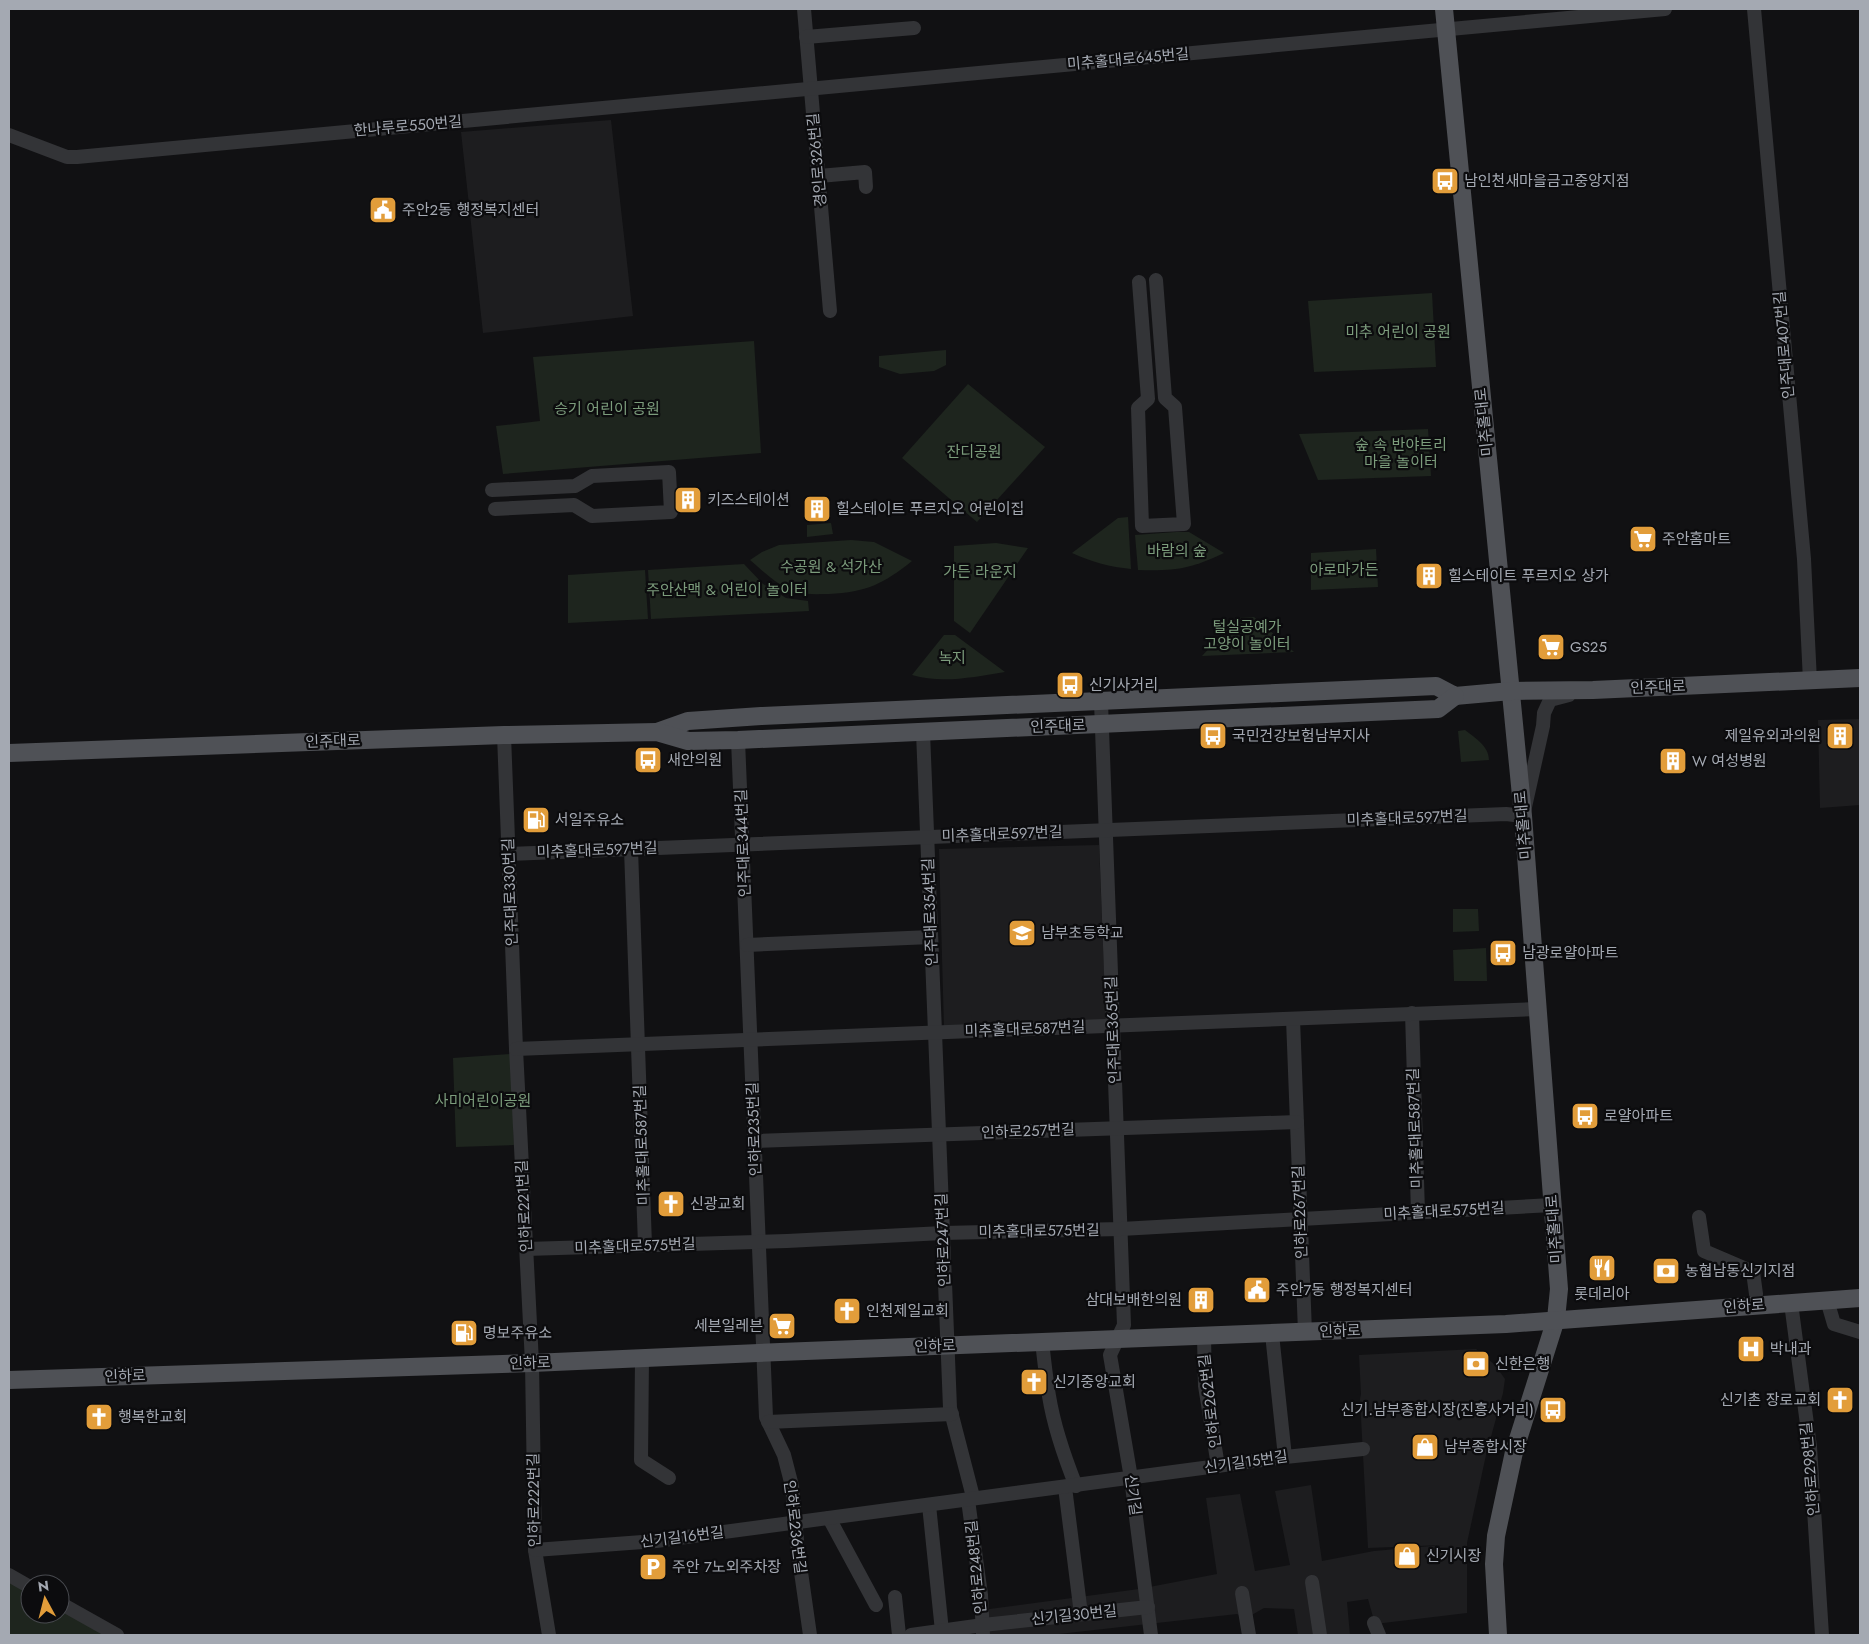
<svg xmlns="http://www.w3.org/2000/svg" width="1869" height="1644" font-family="Jost,'Noto Sans KR',sans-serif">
<rect width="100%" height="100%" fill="#111113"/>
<g fill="#1d1d1f">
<path d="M 611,120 L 633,316 L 483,333 L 461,132 Z"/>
<path d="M 1860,719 L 1860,805 L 1820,808 L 1818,720 Z"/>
<path d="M 1099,845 L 1106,1020 L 944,1028 L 939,849 Z"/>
<path d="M 1476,1349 L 1495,1365 L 1505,1379 L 1503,1393 L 1486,1455 L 1467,1543 L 1467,1613 L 1375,1624 L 1368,1599 L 1347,1602 L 1350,1635 L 1298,1635 L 1294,1609 L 1264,1608 L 1250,1616 L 1243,1617 L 1237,1614 L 1050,1635 L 984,1635 L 982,1610 L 1139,1589 L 1217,1574 L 1206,1498 L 1240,1494 L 1255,1571 L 1290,1565 L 1275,1491 L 1311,1485 L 1322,1561 L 1374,1551 L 1443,1545 L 1368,1548 L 1360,1399 L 1361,1394 L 1359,1355 Z"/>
</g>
<g fill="#1e251e">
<path d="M 1432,293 L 1436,367 L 1314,372 L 1308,301 Z"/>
<path d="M 754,341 L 761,453 L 503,474 L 496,426 L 540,421 L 533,357 Z"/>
<path d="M 946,350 L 946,365 L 934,371 L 900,374 L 879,367 L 879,356 Z"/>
<path d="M 968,384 L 1045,447 L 977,522 L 902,458 Z"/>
<path d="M 1428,429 L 1431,476 L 1318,480 L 1299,434 Z"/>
<path d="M 1128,517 L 1131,569 C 1110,567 1092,562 1072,553 L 1118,518 Z"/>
<path d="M 831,523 L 833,534 L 807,537 L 807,525 Z"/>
<path d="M 1176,532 L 1189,532 L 1224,553 C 1190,569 1176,571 1138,570 L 1135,535 Z"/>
<path d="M 851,540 L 874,542 L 912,561 C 883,584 867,592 829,594 C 819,594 807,595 798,592 C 781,589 763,571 750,560 L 762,552 L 779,545 Z"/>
<path d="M 996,543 L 1028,548 L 970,633 L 954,621 L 954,546 Z"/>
<path d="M 1376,549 L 1378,587 L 1311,590 L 1311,553 Z"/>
<path d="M 744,564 L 763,584 L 786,598 L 808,601 L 809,611 L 651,619 L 648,570 Z"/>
<path d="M 645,570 L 648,619 L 568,623 L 568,575 Z"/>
<path d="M 1254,617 L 1294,652 L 1202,656 L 1237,618 Z"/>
<path d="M 944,635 L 955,635 L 1005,672 C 974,677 942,684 912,675 Z"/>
<path d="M 1465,730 C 1475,738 1489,746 1489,760 L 1461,762 L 1458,731 Z"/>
<path d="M 1453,909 L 1478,909 L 1479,931 L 1453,932 Z"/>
<path d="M 1486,948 L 1487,981 L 1454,981 L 1453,950 Z"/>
<path d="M 511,1054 L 514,1145 L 456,1147 L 453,1058 Z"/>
<path d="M 9,1579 L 30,1592 L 30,1614 L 60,1614 L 60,1609 L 105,1635 L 9,1635 Z"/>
</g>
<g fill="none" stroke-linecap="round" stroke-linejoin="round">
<g stroke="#333437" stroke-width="14">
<path d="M 804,9 L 830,311"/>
<path d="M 1754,9 L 1804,559 L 1810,681"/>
<path d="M 806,37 L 914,28"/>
<path d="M 9,135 L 67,157 L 77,157 L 1665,9"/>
<path d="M 819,176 L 865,172 L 866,187"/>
<path d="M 1139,282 L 1148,399 L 1138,408 L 1142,526 L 1184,524 L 1175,407 L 1165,398 L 1156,280"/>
<path d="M 492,490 L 575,486 L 592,476 L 669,472 L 671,512 L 592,516 L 574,505 L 495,509"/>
<path d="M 1101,702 L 1124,1325 L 1110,1355 L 1131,1478 L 1151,1635"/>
<path d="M 923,732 L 950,1408 L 972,1493 L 971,1499"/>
<path d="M 504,735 L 516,1049 L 532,1363 L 535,1550 L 549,1635"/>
<path d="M 738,740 L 766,1417 L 784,1455 L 792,1486 L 798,1551 L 810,1635"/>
<path d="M 631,849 L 645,1245"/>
<path d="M 509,854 L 1506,814 L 1523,816 L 1543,726 L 1544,713 L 1550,700 L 1569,695"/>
<path d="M 747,945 L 931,937"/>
<path d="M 1412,1013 L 1418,1213"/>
<path d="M 1293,1019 L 1305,1332"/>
<path d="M 516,1049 L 1537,1009"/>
<path d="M 755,1141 L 1297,1122"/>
<path d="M 1699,1217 L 1704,1251 L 1753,1272 L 1756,1294"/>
<path d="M 526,1249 L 787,1241 L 943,1233 L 1121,1229 L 1552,1205"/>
<path d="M 1827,1300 L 1834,1324 L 1860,1332"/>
<path d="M 1791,1303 L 1810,1447 L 1822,1635"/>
<path d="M 1272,1334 L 1285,1457"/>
<path d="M 1204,1336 L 1205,1386 L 1218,1466"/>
<path d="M 1042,1341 C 1044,1359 1046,1378 1049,1396 C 1054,1427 1064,1456 1076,1486"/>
<path d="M 642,1358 L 641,1460 L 669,1478"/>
<path d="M 768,1422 L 952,1414"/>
<path d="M 1065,1487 L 1081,1614"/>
<path d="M 968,1500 L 981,1595 L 983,1635"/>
<path d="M 929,1505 L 942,1631"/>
<path d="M 829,1518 L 876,1605"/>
<path d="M 535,1550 L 656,1541 L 1285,1457 L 1363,1449"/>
<path d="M 9,1575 L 30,1587"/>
<path d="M 1312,1582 L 1320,1635"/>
<path d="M 1242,1593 L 1249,1635"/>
<path d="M 895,1597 L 899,1635"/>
<path d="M 60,1603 L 117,1635"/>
<path d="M 1374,1623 L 1379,1635"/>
<path d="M 911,1635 L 983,1625 L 1148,1607"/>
</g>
<g stroke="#4f5156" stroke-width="18">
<path d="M 1444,9 L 1523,816 L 1559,1289 L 1556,1319 L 1514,1452 L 1496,1536 L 1494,1564 L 1498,1635"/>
<path d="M 657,732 L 688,721 L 761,716 L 1436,686 L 1455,696 L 1511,691 L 1593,690 L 1860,678"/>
<path d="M 9,753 L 504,735 L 657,732 L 688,741 L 738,740 L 1438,709 L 1455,696"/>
<path d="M 9,1380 L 532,1363 L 780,1352 L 1506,1324 L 1860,1298"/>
</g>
</g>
<defs>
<symbol id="bus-square" viewBox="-11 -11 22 22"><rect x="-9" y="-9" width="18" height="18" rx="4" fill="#e29d3a" stroke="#0c0c0e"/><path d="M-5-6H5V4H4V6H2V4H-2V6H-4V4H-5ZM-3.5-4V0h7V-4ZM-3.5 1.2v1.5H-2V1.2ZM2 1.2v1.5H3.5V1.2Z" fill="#fff"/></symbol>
<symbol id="civic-square" viewBox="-11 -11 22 22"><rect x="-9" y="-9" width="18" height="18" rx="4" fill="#e29d3a" stroke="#0c0c0e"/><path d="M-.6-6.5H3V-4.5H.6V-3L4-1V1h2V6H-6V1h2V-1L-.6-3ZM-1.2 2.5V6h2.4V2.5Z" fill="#fff"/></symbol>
<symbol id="building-square" viewBox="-11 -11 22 22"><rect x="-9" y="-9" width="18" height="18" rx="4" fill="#e29d3a" stroke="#0c0c0e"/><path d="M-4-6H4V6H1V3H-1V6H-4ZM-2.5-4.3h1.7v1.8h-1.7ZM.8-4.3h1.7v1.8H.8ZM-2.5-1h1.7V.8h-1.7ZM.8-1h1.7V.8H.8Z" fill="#fff"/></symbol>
<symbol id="supermarket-square" viewBox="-11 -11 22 22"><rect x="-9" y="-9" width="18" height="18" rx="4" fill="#e29d3a" stroke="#0c0c0e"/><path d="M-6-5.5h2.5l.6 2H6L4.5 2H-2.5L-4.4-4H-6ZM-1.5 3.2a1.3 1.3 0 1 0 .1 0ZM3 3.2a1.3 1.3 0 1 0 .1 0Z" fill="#fff"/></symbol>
<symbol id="fuel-square" viewBox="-11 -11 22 22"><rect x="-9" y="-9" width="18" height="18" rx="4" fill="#e29d3a" stroke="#0c0c0e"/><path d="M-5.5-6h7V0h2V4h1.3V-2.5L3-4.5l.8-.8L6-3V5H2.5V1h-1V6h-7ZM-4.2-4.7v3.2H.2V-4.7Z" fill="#fff"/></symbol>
<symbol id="school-square" viewBox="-11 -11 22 22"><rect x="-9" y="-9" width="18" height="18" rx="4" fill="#e29d3a" stroke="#0c0c0e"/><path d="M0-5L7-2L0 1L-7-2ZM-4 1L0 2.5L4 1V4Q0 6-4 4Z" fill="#fff"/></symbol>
<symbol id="church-square" viewBox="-11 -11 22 22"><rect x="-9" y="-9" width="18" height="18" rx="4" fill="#e29d3a" stroke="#0c0c0e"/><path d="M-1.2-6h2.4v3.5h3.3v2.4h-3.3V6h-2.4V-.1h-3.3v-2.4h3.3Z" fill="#fff"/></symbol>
<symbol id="restaurant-square" viewBox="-11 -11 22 22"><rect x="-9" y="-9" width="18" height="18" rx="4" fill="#e29d3a" stroke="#0c0c0e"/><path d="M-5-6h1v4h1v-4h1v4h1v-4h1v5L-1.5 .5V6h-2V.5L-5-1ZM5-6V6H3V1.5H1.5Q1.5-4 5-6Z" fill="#fff"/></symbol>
<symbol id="bank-square" viewBox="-11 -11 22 22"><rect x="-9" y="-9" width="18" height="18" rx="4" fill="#e29d3a" stroke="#0c0c0e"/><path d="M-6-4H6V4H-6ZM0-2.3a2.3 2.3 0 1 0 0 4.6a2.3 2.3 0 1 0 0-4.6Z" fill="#fff"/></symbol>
<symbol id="hospital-square" viewBox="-11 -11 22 22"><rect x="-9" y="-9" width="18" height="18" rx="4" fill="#e29d3a" stroke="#0c0c0e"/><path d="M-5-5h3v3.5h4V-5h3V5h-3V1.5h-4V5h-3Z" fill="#fff"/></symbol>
<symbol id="shop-square" viewBox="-11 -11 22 22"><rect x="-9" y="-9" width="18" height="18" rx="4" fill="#e29d3a" stroke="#0c0c0e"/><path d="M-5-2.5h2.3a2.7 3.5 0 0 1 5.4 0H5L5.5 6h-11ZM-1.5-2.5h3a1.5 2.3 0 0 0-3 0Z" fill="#fff"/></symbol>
<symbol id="parking-square" viewBox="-11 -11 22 22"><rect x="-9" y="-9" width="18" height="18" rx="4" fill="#e29d3a" stroke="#0c0c0e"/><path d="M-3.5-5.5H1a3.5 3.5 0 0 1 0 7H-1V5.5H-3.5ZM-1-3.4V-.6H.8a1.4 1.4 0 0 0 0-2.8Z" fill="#fff"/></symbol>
</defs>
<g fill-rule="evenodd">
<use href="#bus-square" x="1429" y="165" width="32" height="32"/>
<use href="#civic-square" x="367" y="194" width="32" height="32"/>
<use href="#building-square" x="672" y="484" width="32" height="32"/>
<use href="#building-square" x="801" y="493" width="32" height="32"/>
<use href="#supermarket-square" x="1627" y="523" width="32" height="32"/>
<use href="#building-square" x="1413" y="560" width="32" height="32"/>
<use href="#supermarket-square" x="1535" y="631" width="32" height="32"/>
<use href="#bus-square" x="1054" y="669" width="32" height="32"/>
<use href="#bus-square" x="1197" y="720" width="32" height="32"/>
<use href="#building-square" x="1824" y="720" width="32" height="32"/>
<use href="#bus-square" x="632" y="744" width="32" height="32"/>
<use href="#building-square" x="1657" y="745" width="32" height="32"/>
<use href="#fuel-square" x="520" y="804" width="32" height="32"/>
<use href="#school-square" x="1006" y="917" width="32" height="32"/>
<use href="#bus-square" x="1487" y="937" width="32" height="32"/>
<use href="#bus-square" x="1569" y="1100" width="32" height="32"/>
<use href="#church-square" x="655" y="1188" width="32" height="32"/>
<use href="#restaurant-square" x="1586" y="1252" width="32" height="32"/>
<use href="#bank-square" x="1650" y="1255" width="32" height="32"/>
<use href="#civic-square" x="1241" y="1274" width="32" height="32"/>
<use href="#building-square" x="1185" y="1284" width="32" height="32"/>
<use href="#church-square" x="831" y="1295" width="32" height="32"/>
<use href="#supermarket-square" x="766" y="1310" width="32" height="32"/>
<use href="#fuel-square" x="448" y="1317" width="32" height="32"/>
<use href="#hospital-square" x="1735" y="1333" width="32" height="32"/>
<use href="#bank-square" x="1460" y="1348" width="32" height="32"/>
<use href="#church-square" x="1018" y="1366" width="32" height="32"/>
<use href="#church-square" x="1824" y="1384" width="32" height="32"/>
<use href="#bus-square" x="1537" y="1394" width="32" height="32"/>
<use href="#church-square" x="83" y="1401" width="32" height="32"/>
<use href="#shop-square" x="1409" y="1431" width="32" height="32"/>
<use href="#shop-square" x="1391" y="1540" width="32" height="32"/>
<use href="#parking-square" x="637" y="1551" width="32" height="32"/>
</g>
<g text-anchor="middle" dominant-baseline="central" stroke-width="4.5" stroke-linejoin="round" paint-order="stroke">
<g font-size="15" fill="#a4a9b2" stroke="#0c0c0e">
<text transform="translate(1128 59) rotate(-5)">미추홀대로645번길</text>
<text transform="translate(408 126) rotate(-5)">한나루로550번길</text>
<text transform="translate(817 160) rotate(-95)">경인로326번길</text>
<text transform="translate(1784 345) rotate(-95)">인주대로407번길</text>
<text transform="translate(1484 422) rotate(-96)">미추홀대로</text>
<text transform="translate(1658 687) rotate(-2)">인주대로</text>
<text transform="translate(1058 726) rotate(-2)">인주대로</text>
<text transform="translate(333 741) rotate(-2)">인주대로</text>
<text transform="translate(1407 818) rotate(-2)">미추홀대로597번길</text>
<text transform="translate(1523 825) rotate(-95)">미추홀대로</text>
<text transform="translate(1002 834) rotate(-2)">미추홀대로597번길</text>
<text transform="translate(743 843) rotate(-92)">인주대로344번길</text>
<text transform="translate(597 850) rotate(-2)">미추홀대로597번길</text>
<text transform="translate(510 892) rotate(-92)">인주대로330번길</text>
<text transform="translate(930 912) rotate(-92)">인주대로354번길</text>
<text transform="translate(1025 1029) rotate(-2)">미추홀대로587번길</text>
<text transform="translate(1113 1030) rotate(-92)">인주대로365번길</text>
<text transform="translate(1415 1128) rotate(-92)">미추홀대로587번길</text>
<text transform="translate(754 1129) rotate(-92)">인하로235번길</text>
<text transform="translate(1028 1131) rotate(-2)">인하로257번길</text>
<text transform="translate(642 1145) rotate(-92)">미추홀대로587번길</text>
<text transform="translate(524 1206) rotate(-93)">인하로221번길</text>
<text transform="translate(1444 1211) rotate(-3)">미추홀대로575번길</text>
<text transform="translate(1300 1212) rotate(-92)">인하로267번길</text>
<text transform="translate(1554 1229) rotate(-94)">미추홀대로</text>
<text transform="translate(1039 1231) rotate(-1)">미추홀대로575번길</text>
<text transform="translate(943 1240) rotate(-92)">인하로247번길</text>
<text transform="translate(635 1246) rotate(-2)">미추홀대로575번길</text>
<text transform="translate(1744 1306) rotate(-4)">인하로</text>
<text transform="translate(1340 1331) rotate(-2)">인하로</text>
<text transform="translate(935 1346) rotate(-2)">인하로</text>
<text transform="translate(530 1363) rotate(-2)">인하로</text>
<text transform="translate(125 1376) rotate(-2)">인하로</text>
<text transform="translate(1210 1401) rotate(-97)">인하로262번길</text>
<text transform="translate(1246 1462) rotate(-8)">신기길15번길</text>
<text transform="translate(1810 1469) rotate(-95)">인하로298번길</text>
<text transform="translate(1133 1495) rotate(82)">신기길</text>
<text transform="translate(534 1500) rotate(-91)">인하로222번길</text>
<text transform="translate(795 1527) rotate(83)">인하로236번길</text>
<text transform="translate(682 1537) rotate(-7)">신기길16번길</text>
<text transform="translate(976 1567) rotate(-96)">인하로248번길</text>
<text transform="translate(1074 1615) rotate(-6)">신기길30번길</text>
</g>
<g font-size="15" fill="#a4a9b2" stroke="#0c0c0e" text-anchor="start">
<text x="1464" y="181">남인천새마을금고중앙지점</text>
<text x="402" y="210">주안2동 행정복지센터</text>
<text x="707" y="500">키즈스테이션</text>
<text x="836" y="509">힐스테이트 푸르지오 어린이집</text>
<text x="1662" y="539">주안홈마트</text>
<text x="1448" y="576">힐스테이트 푸르지오 상가</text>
<text x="1570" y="647">GS25</text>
<text x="1089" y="685">신기사거리</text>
<text x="1232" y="736">국민건강보험남부지사</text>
<text x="1821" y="736" text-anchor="end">제일유외과의원</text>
<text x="667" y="760">새안의원</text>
<text x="1692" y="761">W 여성병원</text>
<text x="555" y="820">서일주유소</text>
<text x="1041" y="933">남부초등학교</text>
<text x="1522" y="953">남광로얄아파트</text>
<text x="1604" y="1116">로얄아파트</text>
<text x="690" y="1204">신광교회</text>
<text x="1685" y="1271">농협남동신기지점</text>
<text x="1276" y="1290">주안7동 행정복지센터</text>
<text x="1602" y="1294" text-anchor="middle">롯데리아</text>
<text x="1182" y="1300" text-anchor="end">삼대보배한의원</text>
<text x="866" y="1311">인천제일교회</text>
<text x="763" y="1326" text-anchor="end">세븐일레븐</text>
<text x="483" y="1333">명보주유소</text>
<text x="1770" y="1349">박내과</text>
<text x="1495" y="1364">신한은행</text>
<text x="1053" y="1382">신기중앙교회</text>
<text x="1821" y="1400" text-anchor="end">신기촌 장로교회</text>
<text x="1534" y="1410" text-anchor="end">신기.남부종합시장(진흥사거리)</text>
<text x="118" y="1417">행복한교회</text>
<text x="1444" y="1447">남부종합시장</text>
<text x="1426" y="1556">신기시장</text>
<text x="672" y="1567">주안 7노외주차장</text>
</g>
<g font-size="15" fill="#7c9c7c" stroke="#0c0c0e">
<text x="1398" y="332">미추 어린이 공원</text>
<text x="607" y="409">승기 어린이 공원</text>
<text x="1401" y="445">숲 속 반야트리<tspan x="1401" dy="17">마을 놀이터</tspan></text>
<text x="974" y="452">잔디공원</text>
<text x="1177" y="551">바람의 숲</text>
<text x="831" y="567">수공원 &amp; 석가산</text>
<text x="1344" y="570">아로마가든</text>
<text x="980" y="572">가든 라운지</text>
<text x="727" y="590">주안산맥 &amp; 어린이 놀이터</text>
<text x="1247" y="627">털실공예가<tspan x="1247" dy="17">고양이 놀이터</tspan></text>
<text x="952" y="658">녹지</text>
<text x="483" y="1101">사미어린이공원</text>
</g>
</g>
<rect width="1869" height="1644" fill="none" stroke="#a4a9b2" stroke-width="20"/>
<g transform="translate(45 1599) rotate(353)"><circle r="24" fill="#0c0c0e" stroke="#494b50"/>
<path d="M0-4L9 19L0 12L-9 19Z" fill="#e29d3a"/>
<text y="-8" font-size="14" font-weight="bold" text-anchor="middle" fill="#a4a9b2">N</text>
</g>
</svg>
